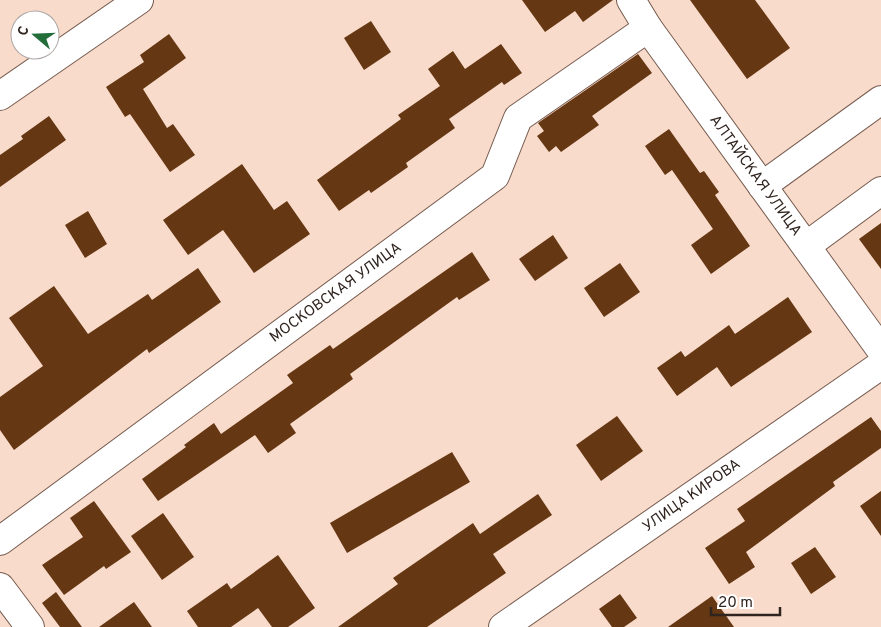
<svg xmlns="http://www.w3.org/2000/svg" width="881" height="627" font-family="Overpass,sans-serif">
<rect width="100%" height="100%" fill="#f9dbcc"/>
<g fill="#653712">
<path d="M 522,0 L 613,0 L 583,22 L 575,11 L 545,32 Z"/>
<path d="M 690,0 L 755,0 L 790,48 L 747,79 Z"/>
<path d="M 371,21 L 391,52 L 364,70 L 344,38 Z"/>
<path d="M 169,34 L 186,58 L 143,89 L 167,128 L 173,124 L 195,155 L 170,172 L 130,114 L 125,117 L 106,87 L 144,62 L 140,55 Z"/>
<path d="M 501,44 L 522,73 L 504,85 L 502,82 L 449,119 L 455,128 L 406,163 L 408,167 L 371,193 L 369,190 L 339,211 L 317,180 L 401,119 L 398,115 L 440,86 L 428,69 L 453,51 L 465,69 Z"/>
<path d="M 638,54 L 652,73 L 592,116 L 599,125 L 561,152 L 556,146 L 549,152 L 537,136 L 544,131 L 538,123 Z"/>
<path d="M 49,116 L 66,140 L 0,187 L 0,155 L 23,139 L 21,136 Z"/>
<path d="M 669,129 L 700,173 L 704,171 L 719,192 L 715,195 L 750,246 L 711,274 L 691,245 L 713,229 L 672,170 L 665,175 L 645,146 Z"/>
<path d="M 242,164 L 274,210 L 287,201 L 310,234 L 254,273 L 223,230 L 188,255 L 163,220 Z"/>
<path d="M 88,211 L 107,244 L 85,258 L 65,225 Z"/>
<path d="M 881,223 L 881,269 L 859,239 Z"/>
<path d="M 553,235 L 568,258 L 535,281 L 519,259 Z"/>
<path d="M 472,252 L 490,280 L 459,300 L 457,297 L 350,374 L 353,379 L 290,424 L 296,433 L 268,453 L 255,435 L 158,501 L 142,479 L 186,447 L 184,445 L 214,423 L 221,434 L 293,383 L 287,375 L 330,345 L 333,349 Z"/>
<path d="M 620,263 L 640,292 L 604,317 L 584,288 Z"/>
<path d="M 198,268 L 221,302 L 149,353 L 147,349 L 14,450 L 0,430 L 0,397 L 43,366 L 9,318 L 54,286 L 88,334 L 148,294 L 152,300 Z"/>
<path d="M 788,297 L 812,332 L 731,387 L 717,367 L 677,396 L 657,368 L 681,351 L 685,357 L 729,325 L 735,334 Z"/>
<path d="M 617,416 L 643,451 L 601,481 L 576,445 Z"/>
<path d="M 871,417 L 881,431 L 881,448 L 833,482 L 835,486 L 746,552 L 755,567 L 729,584 L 705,548 L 745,521 L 737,509 Z"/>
<path d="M 452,452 L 470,482 L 347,553 L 330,523 Z"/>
<path d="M 881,491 L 881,536 L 860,506 Z"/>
<path d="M 538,494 L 552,515 L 493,554 L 506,573 L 427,627 L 338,627 L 398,584 L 393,578 L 473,523 L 480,534 Z"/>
<path d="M 94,501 L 131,552 L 106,569 L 104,566 L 64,595 L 42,565 L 83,537 L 70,518 Z"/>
<path d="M 163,513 L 194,557 L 162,580 L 131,536 Z"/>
<path d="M 815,547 L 836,577 L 811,594 L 791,563 Z"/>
<path d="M 278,555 L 315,608 L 288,627 L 272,627 L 258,608 L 231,627 L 198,627 L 187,611 L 227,583 L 231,589 Z"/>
<path d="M 56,592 L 82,627 L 60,627 L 42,603 Z"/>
<path d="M 620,594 L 637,618 L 624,627 L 612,627 L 599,609 Z"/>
<path d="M 712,596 L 734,627 L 668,627 Z"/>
<path d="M 134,602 L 152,627 L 99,627 Z"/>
</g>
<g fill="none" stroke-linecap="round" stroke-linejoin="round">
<defs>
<g id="minor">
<path d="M 631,0 L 648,28 L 881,350"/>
<path d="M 0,96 L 139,0"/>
<path d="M 762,186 L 881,100"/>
<path d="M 806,246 L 881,191"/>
<path d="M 0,541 L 495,176 L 518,118 L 648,28"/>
<path d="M 0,587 L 30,627"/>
</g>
<path id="major" d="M 503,627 L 881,365"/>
</defs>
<use href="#minor" stroke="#755b4e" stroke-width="30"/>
<use href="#major" stroke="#755b4e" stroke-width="30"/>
<use href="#minor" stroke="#fff" stroke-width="28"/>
<use href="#major" stroke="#fff" stroke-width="28"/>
</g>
<g text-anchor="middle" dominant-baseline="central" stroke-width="5" stroke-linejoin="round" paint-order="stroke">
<g font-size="15" fill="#30241f" stroke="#fff">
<text transform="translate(755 176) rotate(54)">АЛТАЙСКАЯ УЛИЦА</text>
<text transform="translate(336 293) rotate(-36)">МОСКОВСКАЯ УЛИЦА</text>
<text transform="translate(692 496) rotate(-35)">УЛИЦА КИРОВА</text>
</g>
</g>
<g transform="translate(35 35) rotate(289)"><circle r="24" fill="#ffffff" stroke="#aca7a5"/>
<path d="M0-4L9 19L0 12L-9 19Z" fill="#236d3b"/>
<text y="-8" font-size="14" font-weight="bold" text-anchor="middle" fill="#30241f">С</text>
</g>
<path d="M711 607v8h69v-8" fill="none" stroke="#30241f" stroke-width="2.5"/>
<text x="718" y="607" font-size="15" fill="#30241f" stroke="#ffffff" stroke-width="4" paint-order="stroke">20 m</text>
</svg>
